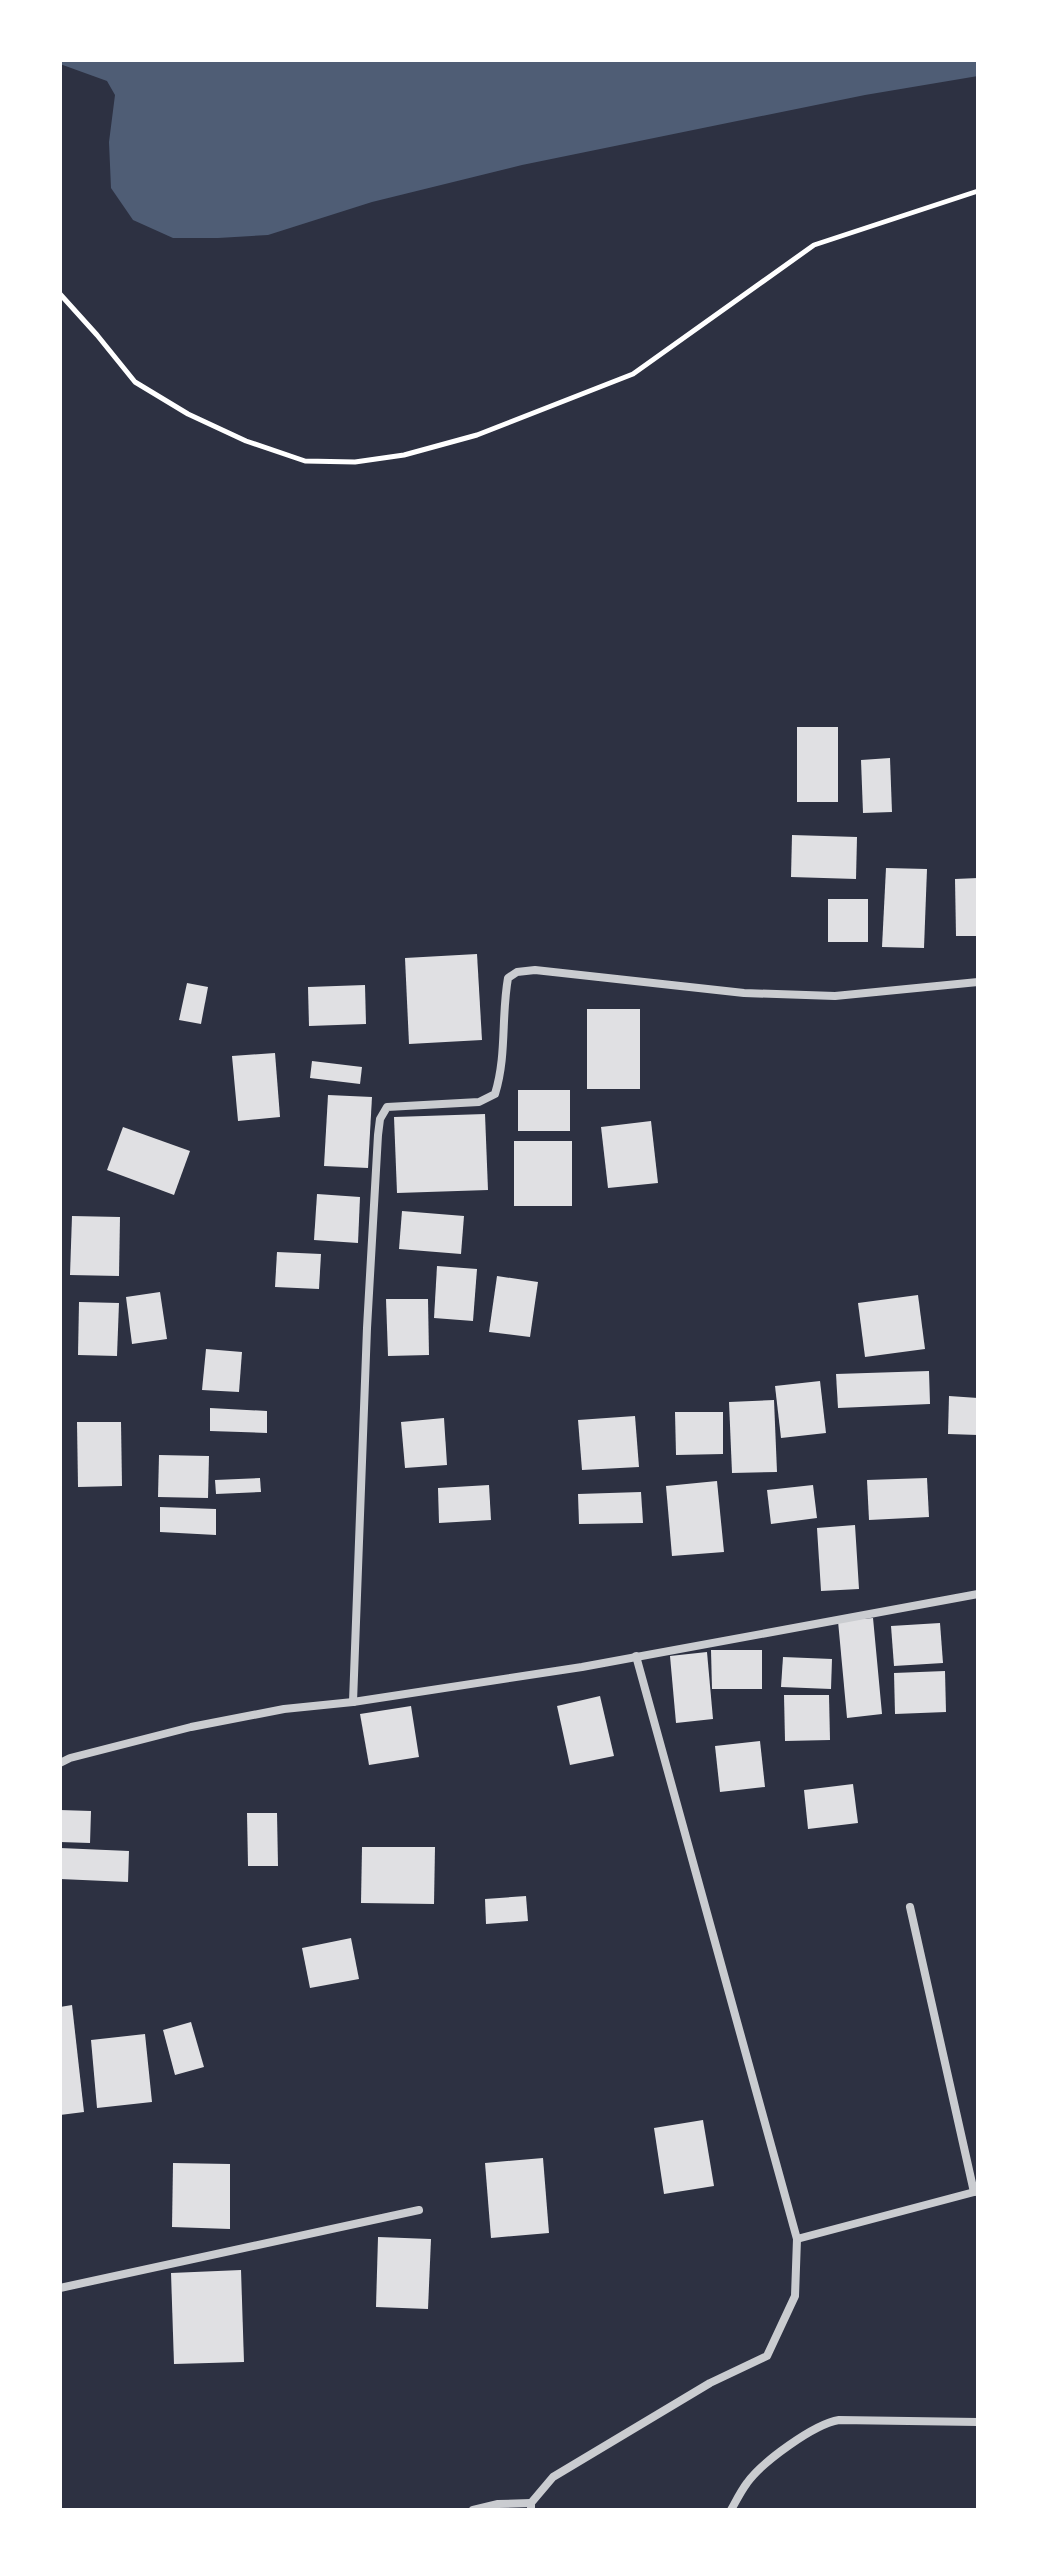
<svg xmlns="http://www.w3.org/2000/svg" width="1038" height="2570" font-family="Bitter,serif">
<rect width="100%" height="100%" fill="#2d3142"/>
<path fill="#4f5d75" d="M 60,60 L 978,60 L 978,76 L 865,95 L 522,165 L 372,202 L 268,235 L 218,238 L 173,238 L 133,220 L 111,188 L 109,142 L 115,95 L 107,81 L 60,64 Z"/>
<g fill="#e0e0e3">
<rect x="797" y="727" width="41" height="75"/>
<path d="M 890,758 L 892,812 L 863,813 L 861,760 Z"/>
<path d="M 792,835 L 857,837 L 856,879 L 791,877 Z"/>
<path d="M 886,868 L 927,869 L 924,948 L 882,947 Z"/>
<path d="M 978,878 L 978,936 L 956,936 L 955,879 Z"/>
<rect x="828" y="899" width="40" height="43"/>
<path d="M 477,954 L 482,1040 L 409,1044 L 405,958 Z"/>
<path d="M 187,983 L 208,987 L 201,1024 L 179,1020 Z"/>
<path d="M 365,985 L 366,1024 L 309,1026 L 308,987 Z"/>
<rect x="587" y="1009" width="53" height="80"/>
<path d="M 275,1053 L 280,1117 L 238,1121 L 232,1056 Z"/>
<path d="M 312,1061 L 362,1067 L 360,1084 L 310,1078 Z"/>
<rect x="518" y="1090" width="52" height="41"/>
<path d="M 328,1095 L 372,1097 L 368,1168 L 324,1166 Z"/>
<path d="M 485,1114 L 488,1190 L 397,1193 L 394,1117 Z"/>
<path d="M 651,1121 L 658,1183 L 608,1188 L 601,1127 Z"/>
<path d="M 123,1127 L 190,1151 L 174,1195 L 107,1170 Z"/>
<rect x="514" y="1141" width="58" height="65"/>
<path d="M 317,1194 L 360,1197 L 358,1243 L 314,1240 Z"/>
<path d="M 402,1211 L 464,1216 L 461,1254 L 399,1249 Z"/>
<path d="M 72,1216 L 120,1217 L 119,1276 L 70,1275 Z"/>
<path d="M 277,1252 L 321,1254 L 319,1289 L 275,1287 Z"/>
<path d="M 437,1266 L 477,1269 L 473,1321 L 434,1318 Z"/>
<path d="M 497,1276 L 538,1282 L 530,1337 L 489,1332 Z"/>
<path d="M 160,1292 L 167,1339 L 132,1344 L 126,1297 Z"/>
<path d="M 918,1295 L 925,1349 L 865,1357 L 858,1303 Z"/>
<path d="M 386,1299 L 428,1299 L 429,1355 L 388,1356 Z"/>
<path d="M 79,1302 L 119,1303 L 117,1356 L 78,1355 Z"/>
<path d="M 206,1349 L 242,1352 L 239,1392 L 202,1390 Z"/>
<path d="M 929,1371 L 930,1404 L 838,1408 L 836,1374 Z"/>
<path d="M 820,1381 L 826,1433 L 781,1438 L 775,1386 Z"/>
<path d="M 949,1396 L 978,1398 L 978,1435 L 948,1434 Z"/>
<path d="M 774,1400 L 777,1472 L 732,1473 L 729,1402 Z"/>
<path d="M 210,1408 L 267,1411 L 267,1433 L 210,1431 Z"/>
<path d="M 675,1412 L 723,1412 L 723,1454 L 676,1455 Z"/>
<path d="M 635,1416 L 639,1467 L 582,1470 L 578,1420 Z"/>
<path d="M 444,1418 L 447,1465 L 405,1468 L 401,1422 Z"/>
<path d="M 77,1422 L 121,1422 L 122,1486 L 78,1487 Z"/>
<path d="M 159,1455 L 209,1456 L 208,1498 L 158,1497 Z"/>
<path d="M 260,1478 L 261,1492 L 216,1494 L 215,1480 Z"/>
<path d="M 927,1478 L 929,1517 L 869,1520 L 867,1480 Z"/>
<path d="M 717,1481 L 724,1552 L 672,1556 L 666,1486 Z"/>
<path d="M 489,1485 L 491,1520 L 439,1523 L 438,1488 Z"/>
<path d="M 813,1485 L 817,1518 L 771,1524 L 767,1490 Z"/>
<path d="M 641,1492 L 643,1523 L 579,1524 L 578,1494 Z"/>
<path d="M 160,1507 L 216,1509 L 216,1535 L 160,1532 Z"/>
<path d="M 855,1525 L 859,1589 L 821,1591 L 817,1528 Z"/>
<path d="M 873,1618 L 882,1714 L 847,1718 L 838,1621 Z"/>
<path d="M 940,1623 L 943,1663 L 894,1666 L 891,1626 Z"/>
<path d="M 711,1650 L 762,1650 L 762,1689 L 712,1689 Z"/>
<path d="M 707,1652 L 713,1719 L 676,1723 L 670,1656 Z"/>
<path d="M 783,1657 L 832,1659 L 831,1689 L 781,1687 Z"/>
<path d="M 945,1671 L 946,1712 L 895,1714 L 894,1673 Z"/>
<path d="M 784,1695 L 829,1695 L 830,1740 L 785,1741 Z"/>
<path d="M 600,1696 L 614,1756 L 570,1765 L 557,1706 Z"/>
<path d="M 411,1706 L 419,1757 L 369,1765 L 360,1714 Z"/>
<path d="M 760,1741 L 765,1787 L 720,1792 L 715,1746 Z"/>
<path d="M 853,1784 L 858,1823 L 808,1829 L 804,1790 Z"/>
<path d="M 60,1810 L 91,1811 L 90,1843 L 60,1842 Z"/>
<path d="M 247,1813 L 277,1813 L 278,1866 L 248,1866 Z"/>
<path d="M 362,1847 L 435,1847 L 434,1904 L 361,1903 Z"/>
<path d="M 60,1848 L 129,1851 L 128,1882 L 60,1879 Z"/>
<path d="M 526,1896 L 528,1921 L 486,1924 L 485,1899 Z"/>
<path d="M 351,1938 L 359,1979 L 310,1988 L 302,1948 Z"/>
<path d="M 72,2005 L 84,2112 L 60,2115 L 60,2007 Z"/>
<path d="M 191,2022 L 204,2067 L 175,2075 L 163,2030 Z"/>
<path d="M 145,2034 L 152,2102 L 97,2108 L 91,2040 Z"/>
<path d="M 703,2120 L 714,2186 L 664,2194 L 654,2128 Z"/>
<path d="M 543,2158 L 549,2233 L 491,2238 L 485,2163 Z"/>
<path d="M 173,2163 L 230,2164 L 230,2229 L 172,2227 Z"/>
<path d="M 378,2237 L 431,2239 L 428,2309 L 376,2307 Z"/>
<path d="M 241,2270 L 244,2362 L 174,2364 L 171,2273 Z"/>
</g>
<g fill="none" stroke-linecap="round" stroke-linejoin="round">
<path stroke="#fff" stroke-width="5" d="M 60,294 L 97,335 L 135,382 L 188,414 L 246,441 L 305,461 L 355,462 L 404,455 L 477,435 L 633,374 L 814,245 L 978,191"/>
<g stroke="#caccd0" stroke-width="8">
<path d="M 353,1702 L 367,1328 L 378,1135 L 380,1119 L 387,1107 L 479,1102 L 495,1094 C 507,1055 501,1017 508,978 L 517,972 L 535,970 L 744,993 L 835,996 L 978,982"/>
<path d="M 60,1763 L 70,1758 L 191,1727 L 284,1709 L 353,1702 L 582,1667 L 978,1594"/>
<path d="M 910,1907 L 974,2192"/>
<path d="M 797,2239 L 978,2191"/>
<path d="M 60,2288 L 419,2210"/>
<path d="M 473,2510 L 498,2504 L 531,2503"/>
<path d="M 531,2510 L 531,2503 L 553,2477 L 710,2383 L 767,2356 L 795,2296 L 797,2239 L 636,1656"/>
<path d="M 731,2510 C 736,2501 741,2491 747,2483 C 762,2462 814,2424 839,2420 L 978,2422"/>
</g>
</g>
<rect width="1038" height="2570" fill="none" stroke="#ffffff" stroke-width="124"/>
</svg>
